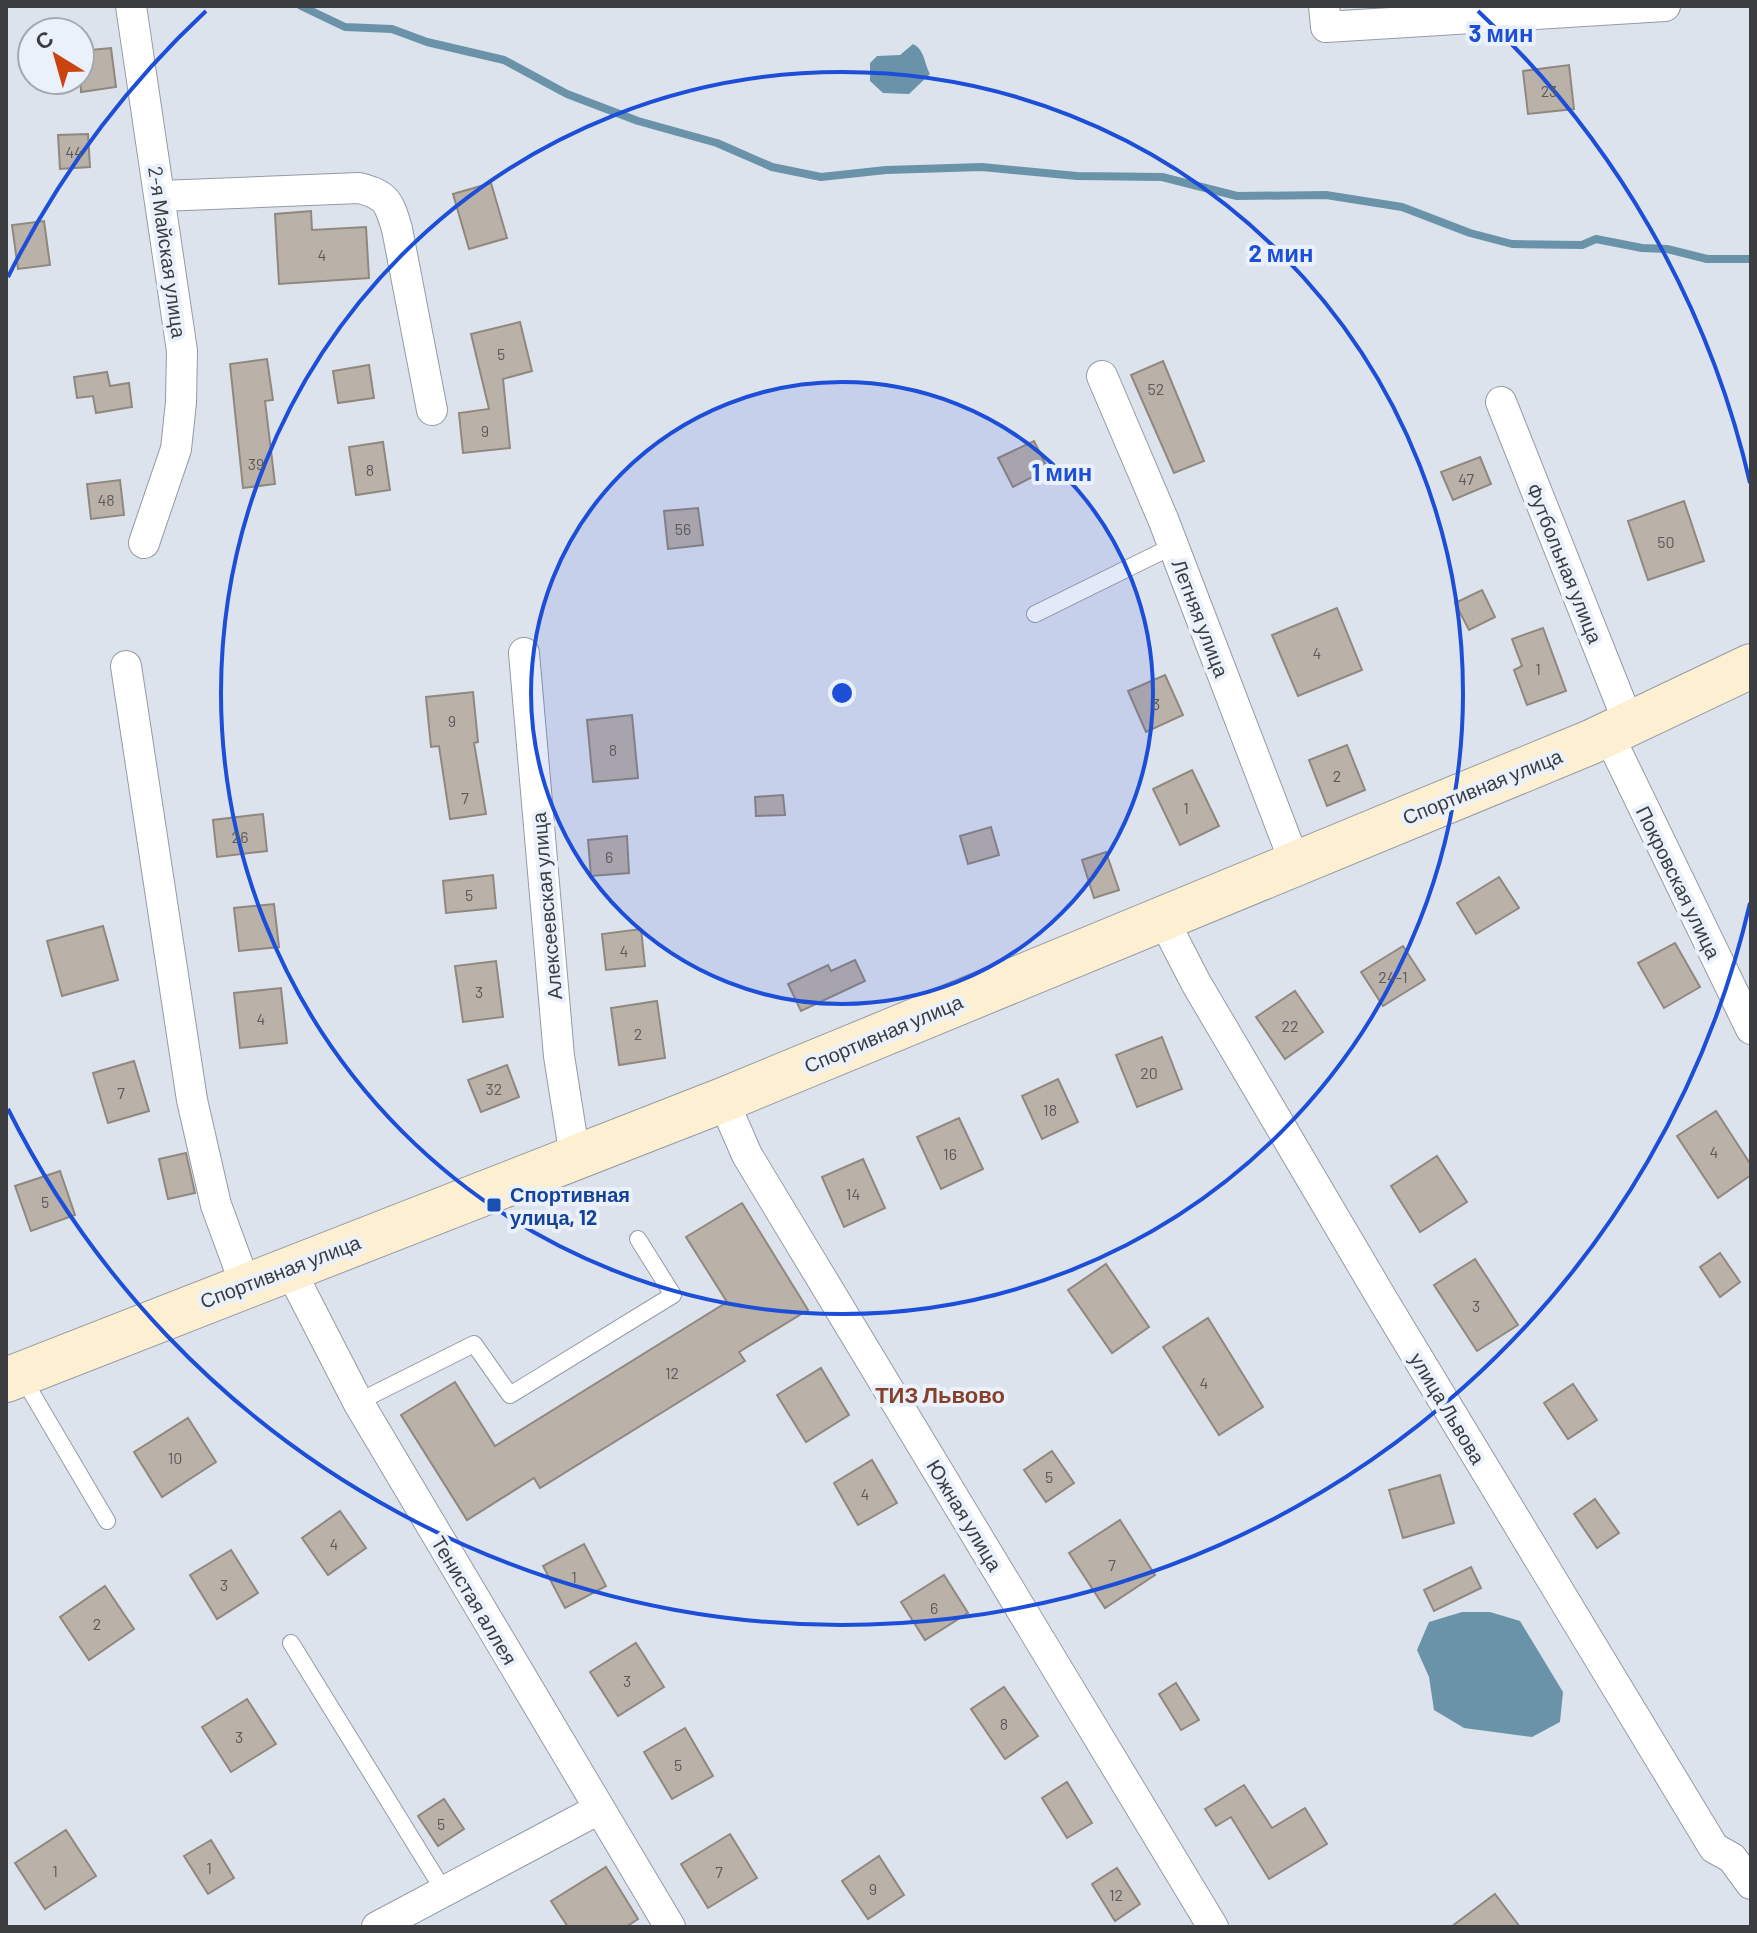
<svg xmlns="http://www.w3.org/2000/svg" width="1757" height="1933" font-family="Barlow,sans-serif">
<rect width="100%" height="100%" fill="#dde3ed"/>
<g fill="#6a93aa">
<path d="M 913,44 C 925,50 924,63 930,74 L 909,94 L 883,93 L 870,81 L 870,63 L 877,56 L 900,55 Z"/>
<path d="M 1462,1612 L 1490,1612 L 1520,1621 L 1563,1692 L 1560,1722 L 1532,1737 L 1464,1728 L 1434,1710 L 1429,1677 L 1417,1650 L 1429,1622 Z"/>
</g>
<g fill="none" stroke-linecap="round" stroke-linejoin="round">
<path stroke="#6a93aa" stroke-width="8" d="M 301,6 L 345,27 L 392,29 L 427,42 L 504,60 L 567,94 L 638,121 L 717,143 L 772,167 L 821,177 L 886,170 L 982,167 L 1077,176 L 1162,177 L 1237,196 L 1326,195 L 1402,207 L 1470,233 L 1512,244 L 1582,245 L 1596,239 L 1642,248 L 1667,249 L 1707,259 L 1751,259"/>
</g>
<g fill="#bab1a9" stroke="#90877f" stroke-width="2">
<path d="M 111,48 L 116,87 L 81,92 L 80,51 Z"/>
<path d="M 1569,65 L 1574,109 L 1528,114 L 1523,71 Z"/>
<path d="M 88,134 L 90,167 L 60,169 L 58,135 Z"/>
<path d="M 491,183 L 507,238 L 469,249 L 453,194 Z"/>
<path d="M 311,211 L 312,230 L 366,227 L 369,278 L 279,284 L 275,214 Z"/>
<path d="M 44,221 L 50,265 L 18,269 L 12,225 Z"/>
<path d="M 520,322 L 532,371 L 503,379 L 510,448 L 463,453 L 459,413 L 489,409 L 471,334 Z"/>
<path d="M 267,359 L 273,400 L 265,401 L 275,484 L 243,488 L 230,364 Z"/>
<path d="M 1163,361 L 1204,461 L 1174,473 L 1131,375 Z"/>
<path d="M 369,365 L 374,398 L 338,403 L 333,371 Z"/>
<path d="M 107,372 L 110,386 L 129,383 L 132,407 L 96,413 L 93,396 L 77,398 L 74,377 Z"/>
<path d="M 1034,441 L 1048,469 L 1013,487 L 998,458 Z"/>
<path d="M 383,442 L 390,490 L 356,495 L 349,447 Z"/>
<path d="M 1480,457 L 1491,484 L 1453,500 L 1441,472 Z"/>
<path d="M 120,480 L 124,515 L 91,519 L 87,484 Z"/>
<path d="M 1684,501 L 1704,561 L 1648,580 L 1628,521 Z"/>
<path d="M 698,508 L 703,545 L 668,549 L 664,511 Z"/>
<path d="M 1482,590 L 1495,617 L 1469,630 L 1455,603 Z"/>
<path d="M 1337,608 L 1362,670 L 1298,696 L 1272,635 Z"/>
<path d="M 1543,628 L 1566,691 L 1527,705 L 1514,670 L 1522,666 L 1512,639 Z"/>
<path d="M 1165,675 L 1183,715 L 1146,732 L 1128,691 Z"/>
<path d="M 473,692 L 478,742 L 474,743 L 486,814 L 450,819 L 439,746 L 431,747 L 426,697 Z"/>
<path d="M 632,715 L 638,778 L 593,782 L 587,720 Z"/>
<path d="M 1347,745 L 1365,790 L 1327,806 L 1309,760 Z"/>
<path d="M 1192,770 L 1219,826 L 1180,845 L 1153,789 Z"/>
<path d="M 783,795 L 785,815 L 756,816 L 755,797 Z"/>
<path d="M 263,814 L 267,851 L 217,857 L 213,820 Z"/>
<path d="M 991,827 L 999,855 L 968,864 L 960,836 Z"/>
<path d="M 627,836 L 629,873 L 591,876 L 588,840 Z"/>
<path d="M 1106,852 L 1119,890 L 1094,898 L 1082,860 Z"/>
<path d="M 493,875 L 496,908 L 446,913 L 443,881 Z"/>
<path d="M 1499,877 L 1519,908 L 1476,934 L 1457,903 Z"/>
<path d="M 274,904 L 279,947 L 239,951 L 234,908 Z"/>
<path d="M 103,926 L 118,980 L 62,996 L 47,941 Z"/>
<path d="M 641,929 L 645,966 L 606,970 L 602,934 Z"/>
<path d="M 1675,943 L 1700,987 L 1664,1008 L 1638,963 Z"/>
<path d="M 1403,946 L 1425,980 L 1383,1006 L 1361,972 Z"/>
<path d="M 855,960 L 865,981 L 801,1011 L 788,984 L 828,965 L 831,971 Z"/>
<path d="M 496,961 L 503,1017 L 463,1022 L 455,966 Z"/>
<path d="M 281,988 L 287,1043 L 240,1048 L 234,993 Z"/>
<path d="M 1295,991 L 1323,1032 L 1285,1059 L 1256,1017 Z"/>
<path d="M 657,1001 L 665,1058 L 619,1065 L 611,1008 Z"/>
<path d="M 1162,1037 L 1182,1089 L 1137,1107 L 1116,1055 Z"/>
<path d="M 134,1061 L 149,1111 L 108,1123 L 93,1073 Z"/>
<path d="M 507,1065 L 519,1097 L 481,1112 L 468,1080 Z"/>
<path d="M 1058,1079 L 1078,1122 L 1042,1139 L 1022,1096 Z"/>
<path d="M 1716,1111 L 1751,1165 L 1751,1175 L 1718,1198 L 1677,1136 Z"/>
<path d="M 959,1118 L 983,1169 L 941,1189 L 917,1137 Z"/>
<path d="M 186,1153 L 195,1193 L 168,1199 L 159,1159 Z"/>
<path d="M 1437,1156 L 1467,1202 L 1420,1232 L 1391,1186 Z"/>
<path d="M 863,1159 L 885,1208 L 844,1227 L 822,1177 Z"/>
<path d="M 60,1171 L 75,1215 L 31,1231 L 15,1186 Z"/>
<path d="M 742,1203 L 808,1310 L 739,1352 L 745,1361 L 540,1488 L 534,1478 L 467,1520 L 401,1415 L 455,1382 L 495,1446 L 727,1302 L 686,1237 Z"/>
<path d="M 1720,1253 L 1740,1282 L 1720,1297 L 1700,1267 Z"/>
<path d="M 1475,1259 L 1518,1325 L 1477,1351 L 1434,1285 Z"/>
<path d="M 1106,1264 L 1149,1327 L 1112,1353 L 1068,1290 Z"/>
<path d="M 1208,1318 L 1263,1407 L 1219,1435 L 1163,1347 Z"/>
<path d="M 821,1368 L 849,1415 L 806,1442 L 777,1395 Z"/>
<path d="M 1573,1384 L 1597,1420 L 1568,1439 L 1544,1403 Z"/>
<path d="M 188,1418 L 216,1462 L 162,1497 L 134,1452 Z"/>
<path d="M 1052,1451 L 1074,1483 L 1046,1502 L 1024,1470 Z"/>
<path d="M 872,1460 L 897,1503 L 858,1525 L 834,1483 Z"/>
<path d="M 1440,1475 L 1454,1523 L 1403,1538 L 1389,1490 Z"/>
<path d="M 1595,1499 L 1619,1533 L 1597,1548 L 1574,1514 Z"/>
<path d="M 340,1511 L 366,1548 L 328,1575 L 302,1538 Z"/>
<path d="M 1120,1520 L 1155,1575 L 1105,1608 L 1069,1553 Z"/>
<path d="M 584,1544 L 606,1586 L 565,1608 L 543,1566 Z"/>
<path d="M 231,1550 L 258,1593 L 217,1619 L 190,1575 Z"/>
<path d="M 1471,1567 L 1481,1588 L 1434,1611 L 1424,1590 Z"/>
<path d="M 944,1575 L 968,1613 L 925,1640 L 901,1602 Z"/>
<path d="M 105,1586 L 134,1629 L 89,1660 L 60,1617 Z"/>
<path d="M 636,1643 L 664,1687 L 618,1716 L 590,1672 Z"/>
<path d="M 1176,1683 L 1199,1720 L 1181,1730 L 1159,1694 Z"/>
<path d="M 1004,1687 L 1038,1736 L 1005,1759 L 971,1709 Z"/>
<path d="M 247,1699 L 276,1744 L 231,1772 L 202,1727 Z"/>
<path d="M 685,1728 L 713,1776 L 672,1799 L 644,1752 Z"/>
<path d="M 1067,1782 L 1092,1823 L 1067,1838 L 1042,1798 Z"/>
<path d="M 1244,1785 L 1272,1828 L 1305,1808 L 1327,1844 L 1269,1879 L 1231,1817 L 1216,1826 L 1205,1809 Z"/>
<path d="M 444,1799 L 464,1829 L 438,1846 L 418,1816 Z"/>
<path d="M 66,1830 L 96,1876 L 45,1909 L 15,1863 Z"/>
<path d="M 730,1834 L 757,1878 L 708,1908 L 681,1864 Z"/>
<path d="M 211,1840 L 234,1878 L 208,1894 L 184,1856 Z"/>
<path d="M 879,1856 L 904,1895 L 868,1919 L 842,1881 Z"/>
<path d="M 606,1867 L 638,1919 L 626,1927 L 568,1927 L 551,1901 Z"/>
<path d="M 1117,1868 L 1140,1904 L 1115,1921 L 1092,1884 Z"/>
<path d="M 1495,1894 L 1520,1927 L 1451,1927 Z"/>
</g>
<g fill="none" stroke-linecap="round" stroke-linejoin="round">
<defs>
<g id="lane">
<path d="M 1035,614 L 1173,546"/>
<path d="M 21,1375 L 107,1521"/>
<path d="M 358,1402 L 474,1344 L 510,1395 L 673,1295 L 638,1239"/>
<path d="M 291,1643 L 444,1891"/>
</g>
<g id="street">
<path d="M 131,6 L 182,351 L 181,402 L 176,449 L 144,543"/>
<path d="M 1324,6 L 1326,27 L 1665,6"/>
<path d="M 160,196 L 359,188 C 387,195 389,202 397,229 L 432,410"/>
<path d="M 1102,376 L 1163,519 L 1295,863"/>
<path d="M 1501,402 L 1629,724"/>
<path d="M 524,653 L 559,1056 L 575,1157"/>
<path d="M 126,666 L 192,1100 L 216,1205 L 245,1284"/>
<path d="M 1608,734 L 1751,1029"/>
<path d="M 1162,917 L 1196,983 L 1384,1302 L 1714,1848 L 1732,1858 L 1751,1884"/>
<path d="M 723,1100 L 747,1155 L 1213,1927"/>
<path d="M 289,1268 L 358,1402 L 670,1927"/>
<path d="M 377,1927 L 599,1809"/>
</g>
<path id="secondary" d="M 6,1380 L 723,1100 L 1591,742 L 1751,666"/>
</defs>
<use href="#lane" stroke="#959ba4" stroke-width="18"/>
<use href="#street" stroke="#959ba4" stroke-width="32"/>
<use href="#secondary" stroke="#959ba4" stroke-width="46"/>
<use href="#lane" stroke="#fff" stroke-width="16"/>
<use href="#street" stroke="#fff" stroke-width="30"/>
<use href="#secondary" stroke="#fdefd1" stroke-width="44"/>
</g>
<circle cx="842" cy="693" r="311" fill="#1d4ed8" fill-opacity=".12"/>
<g fill="none" stroke="#1d4ed8" stroke-width="4">
<circle cx="842" cy="693" r="311"/>
<circle cx="842" cy="693" r="621"/>
<path d="M1750 903A932 932 0 0 1 8 1109M8 277A932 932 0 0 1 206 11M1478 11A932 932 0 0 1 1750 483"/>
</g>
<rect fill="#1a4fb4" stroke="#eaf1fb" stroke-width="3" x="486" y="1197" width="16" height="16" rx="4"/>
<g text-anchor="middle" dominant-baseline="central" stroke-width="8" stroke-linejoin="round" paint-order="stroke">
<g font-size="16" fill="#5b5a5b">
<text x="1549" y="90">23</text>
<text x="74" y="151">44</text>
<text x="322" y="254">4</text>
<text x="501" y="353">5</text>
<text x="1156" y="388">52</text>
<text x="485" y="430">9</text>
<text x="256" y="463">39</text>
<text x="370" y="469">8</text>
<text x="1466" y="478">47</text>
<text x="106" y="499">48</text>
<text x="683" y="528">56</text>
<text x="1666" y="541">50</text>
<text x="1317" y="652">4</text>
<text x="1538" y="668">1</text>
<text x="1156" y="703">3</text>
<text x="452" y="720">9</text>
<text x="613" y="749">8</text>
<text x="1337" y="775">2</text>
<text x="465" y="797">7</text>
<text x="1186" y="807">1</text>
<text x="240" y="836">26</text>
<text x="609" y="856">6</text>
<text x="469" y="894">5</text>
<text x="624" y="950">4</text>
<text x="1393" y="976">24-1</text>
<text x="479" y="991">3</text>
<text x="261" y="1018">4</text>
<text x="1290" y="1025">22</text>
<text x="638" y="1033">2</text>
<text x="1149" y="1072">20</text>
<text x="494" y="1088">32</text>
<text x="121" y="1092">7</text>
<text x="1050" y="1109">18</text>
<text x="1714" y="1151">4</text>
<text x="950" y="1153">16</text>
<text x="853" y="1193">14</text>
<text x="45" y="1201">5</text>
<text x="1476" y="1305">3</text>
<text x="672" y="1372">12</text>
<text x="1204" y="1382">4</text>
<text x="175" y="1457">10</text>
<text x="1049" y="1476">5</text>
<text x="865" y="1493">4</text>
<text x="334" y="1543">4</text>
<text x="1112" y="1564">7</text>
<text x="574" y="1576">1</text>
<text x="224" y="1584">3</text>
<text x="934" y="1607">6</text>
<text x="97" y="1623">2</text>
<text x="627" y="1680">3</text>
<text x="1004" y="1723">8</text>
<text x="239" y="1736">3</text>
<text x="678" y="1764">5</text>
<text x="441" y="1823">5</text>
<text x="209" y="1867">1</text>
<text x="55" y="1870">1</text>
<text x="719" y="1871">7</text>
<text x="873" y="1888">9</text>
<text x="1116" y="1894">12</text>
</g>
<g font-size="20" fill="#3b3d41" stroke="#eaf1fb">
<text transform="translate(168 252) rotate(82)">2-я Майская улица</text>
<text transform="translate(1565 563) rotate(68)">Футбольная улица</text>
<text transform="translate(1201 618) rotate(69)">Летняя улица</text>
<text transform="translate(1482 786) rotate(-22)">Спортивная улица</text>
<text transform="translate(1679 882) rotate(64)">Покровская улица</text>
<text transform="translate(546 906) rotate(-95)">Алексеевская улица</text>
<text transform="translate(883 1033) rotate(-23)">Спортивная улица</text>
<text transform="translate(280 1271) rotate(-21)">Спортивная улица</text>
<text transform="translate(1448 1408) rotate(59)">улица Львова</text>
<text transform="translate(965 1515) rotate(59)">Южная улица</text>
<text transform="translate(475 1600) rotate(59)">Тенистая аллея</text>
</g>
<g font-size="20" font-weight="bold" fill="#164399" stroke="#eaf1fb" text-anchor="start">
<text x="510" y="1194">Спортивная<tspan x="510" dy="23">улица, 12</tspan></text>
</g>
<g font-size="22" font-weight="bold" fill="#85412b" stroke="#eaf1fb">
<text x="940" y="1394">ТИЗ Львово</text>
</g>
</g>
<circle cx="842" cy="693" r="12" fill="#1d4ed8" stroke="#eaf1fb" stroke-width="4"/>
<g font-size="24" text-anchor="middle" font-weight="bold" fill="#1d4ed8" stroke="#eaf1fb" stroke-width="8" stroke-linejoin="round" paint-order="stroke">
<text x="1501" y="42">3 мин</text>
<text x="1281" y="262">2 мин</text>
<text x="1062" y="481">1 мин</text>
</g>
<rect width="1757" height="1933" fill="none" stroke="#3b3d41" stroke-width="16"/>
<g transform="translate(56 56) rotate(323)"><circle r="38" fill="#eaf1fb" stroke="#a4a9b1" stroke-width="2"/>
<path d="M0-6L14 30L0 20L-14 30Z" fill="#cb4410"/>
<text y="-12" font-size="22" font-weight="bold" text-anchor="middle" fill="#3b3d41">С</text>
</g>
</svg>
